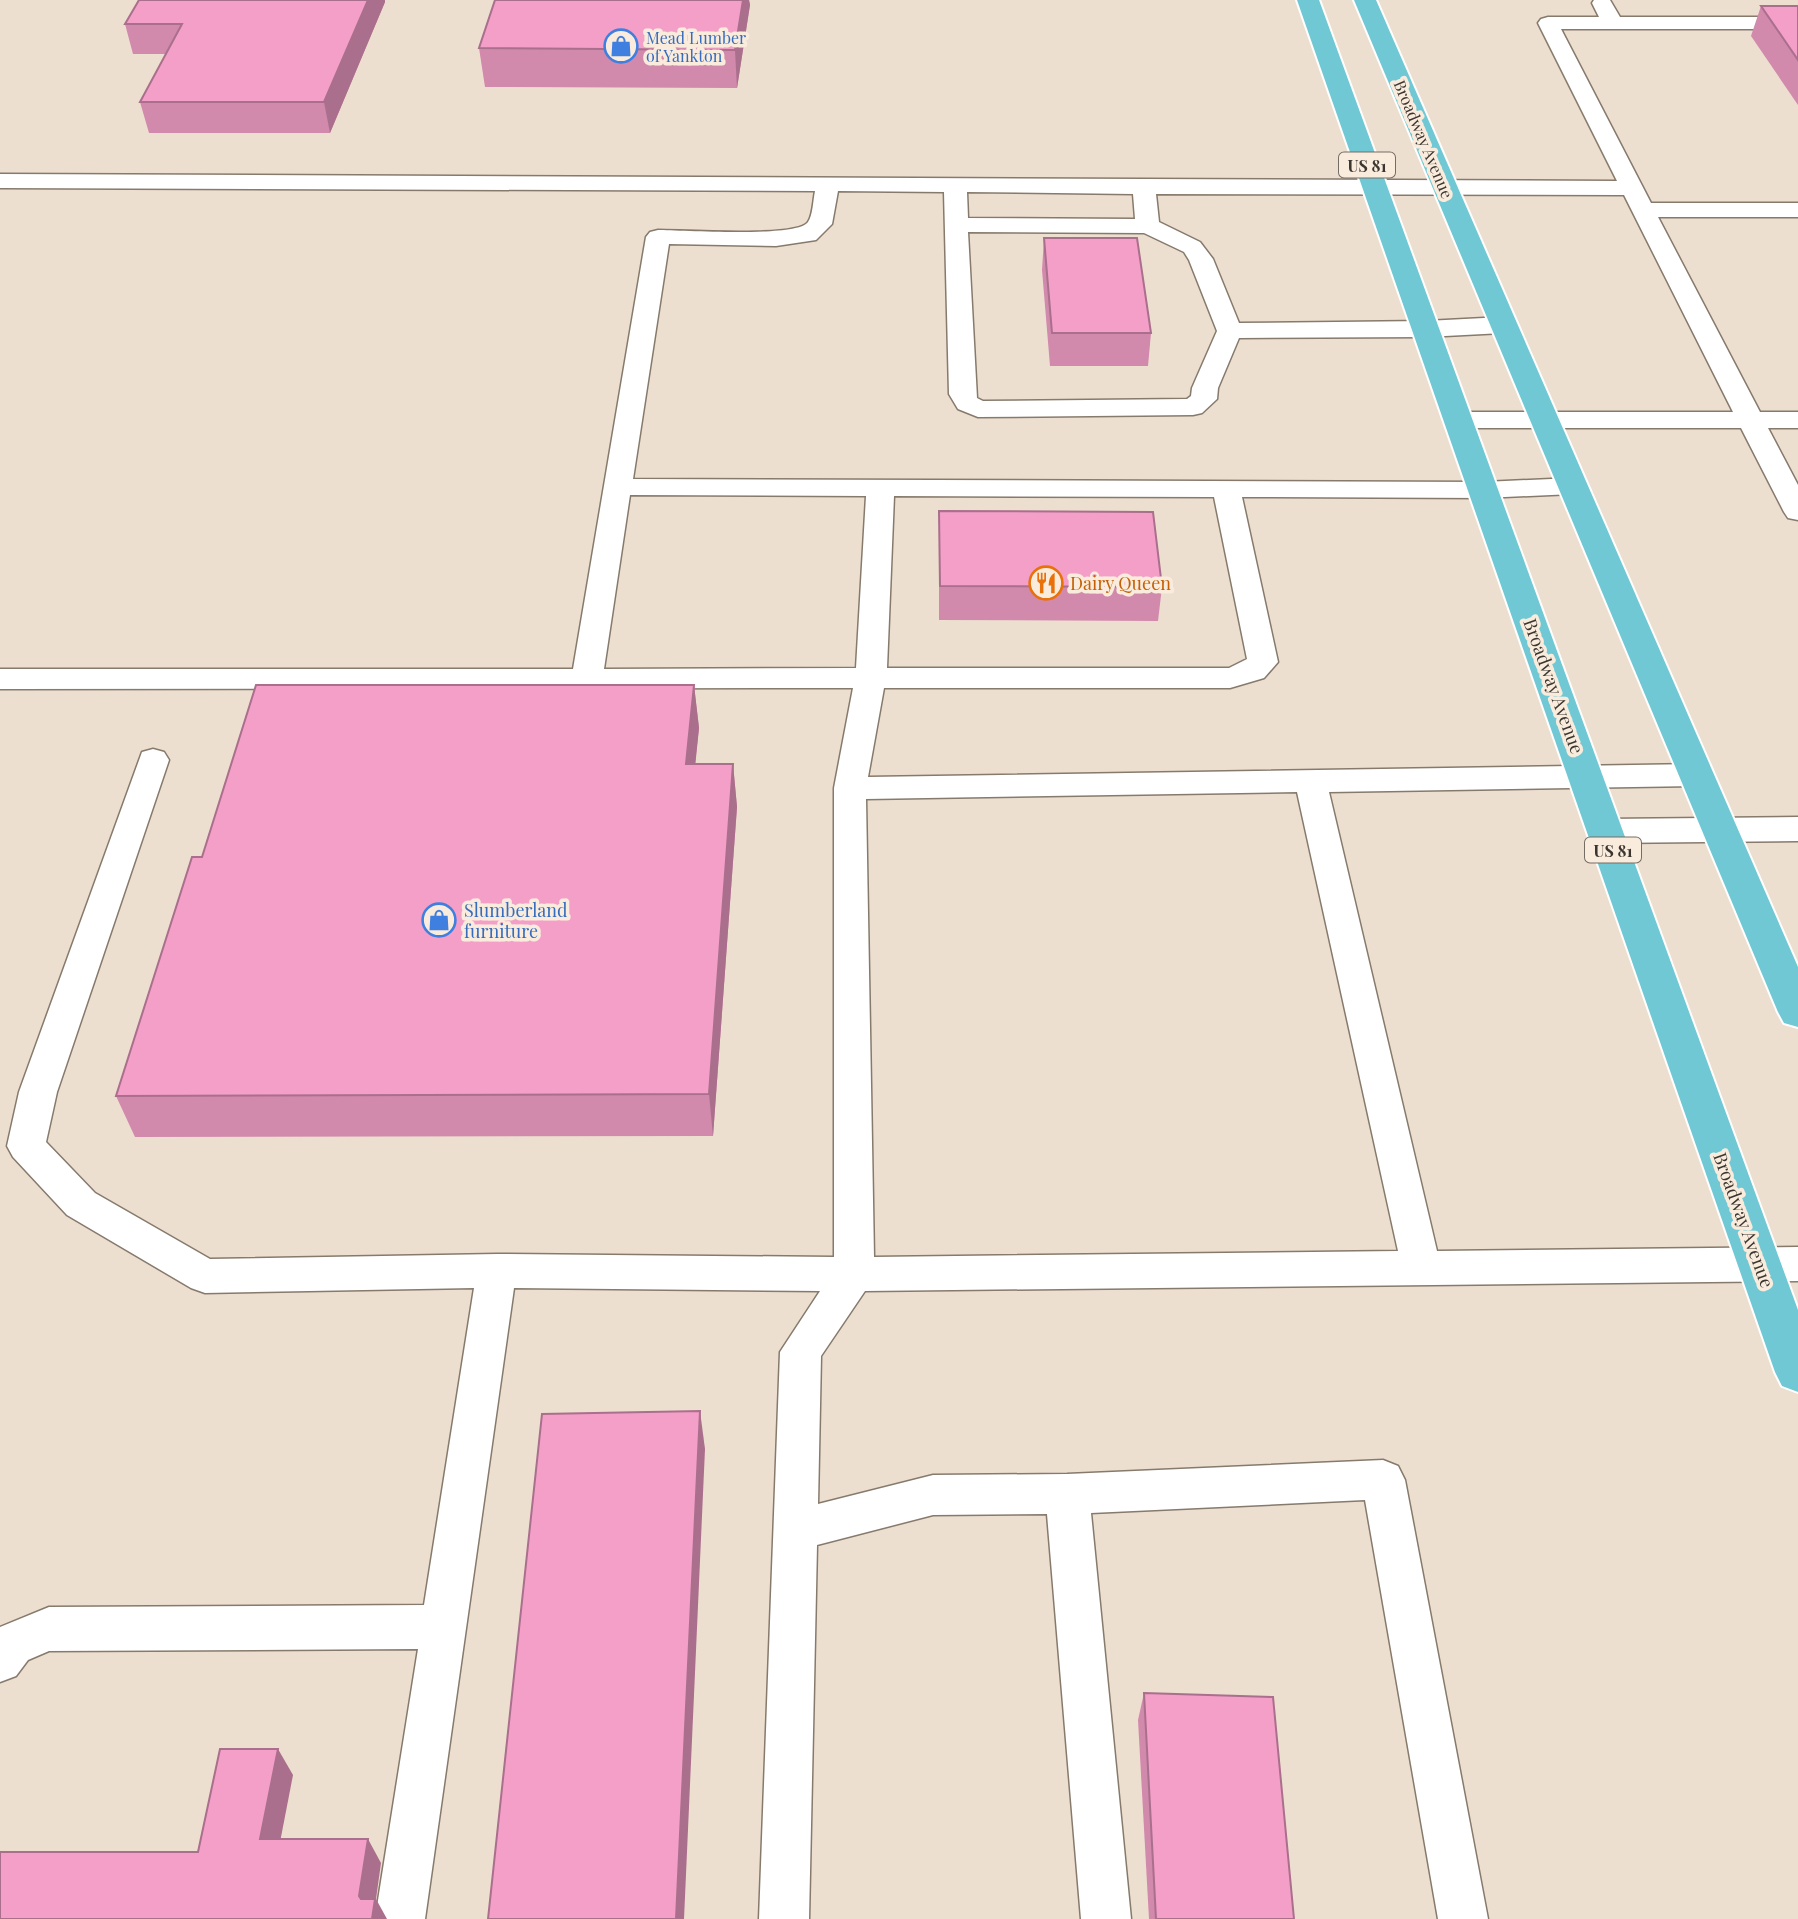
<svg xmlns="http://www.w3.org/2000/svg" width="1798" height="1919" font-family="'Playfair Display',serif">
<rect width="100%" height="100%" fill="#eddfd0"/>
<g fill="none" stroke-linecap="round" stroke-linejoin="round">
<defs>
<g id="service">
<path d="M 1594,0 L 1610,0 L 1620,17 L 1798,17 L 1798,29 L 1561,29 L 1651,203 L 1798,203 L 1798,217 L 1658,217 L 1760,412 L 1798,412 L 1798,428 L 1768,428 L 1798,485 L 1798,520 L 1788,518 L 1784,512 L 1741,428 L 1459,428 L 1450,426 L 1446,420 L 1450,414 L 1459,412 L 1733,412 L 1624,195 L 1156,194 L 1159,222 L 1200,242 L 1213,259 L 1239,323 L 1426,321 L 1503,317 L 1512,320 L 1516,325 L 1512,330 L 1503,333 L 1426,337 L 1239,338 L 1218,388 L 1217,399 L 1202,413 L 1193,415 L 978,417 L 958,409 L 949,394 L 944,192 L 838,191 L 832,224 L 816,240 L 776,246 L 669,244 L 633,479 L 1484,482 L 1573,478 L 1583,480 L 1587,486 L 1583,492 L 1573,494 L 1484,498 L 1242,497 L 1278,662 L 1264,678 L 1230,688 L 884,688 L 868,777 L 1696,764 L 1707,767 L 1712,775 L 1707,783 L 1696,786 L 1329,792 L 1437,1251 L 1798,1247 L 1798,1281 L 865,1291 L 821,1356 L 818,1504 L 933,1475 L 1067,1474 L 1383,1460 L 1398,1466 L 1405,1480 L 1488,1919 L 1438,1919 L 1365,1500 L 1091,1513 L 1131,1919 L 1081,1919 L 1047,1514 L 933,1515 L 817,1545 L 809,1919 L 759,1919 L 780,1352 L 820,1291 L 514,1288 L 425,1919 L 375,1919 L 418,1649 L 49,1651 L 28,1660 L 16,1676 L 0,1682 L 0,1627 L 49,1607 L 424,1605 L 474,1288 L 205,1293 L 191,1288 L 67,1215 L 13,1157 L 7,1146 L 19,1092 L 142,752 L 153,749 L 164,752 L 169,760 L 57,1092 L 46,1142 L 95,1193 L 210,1259 L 497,1254 L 834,1257 L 834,788 L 853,688 L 0,689 L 0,669 L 573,669 L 646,237 L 650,232 L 658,230 C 681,230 798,238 808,222 C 813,215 813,200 815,191 L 0,188 L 0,174 L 1617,181 L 1538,23 L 1541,19 L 1548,17 L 1599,17 L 1592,3 ZM 967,192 L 1133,194 L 1135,219 L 968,218 ZM 968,232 L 1144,233 L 1184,252 L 1189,260 L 1217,331 L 1192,388 L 1191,396 L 1187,399 L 983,401 L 977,398 ZM 630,495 L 866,496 L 856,668 L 604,669 ZM 894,496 L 1214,497 L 1247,659 L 1229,668 L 887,668 ZM 1297,792 L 1398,1251 L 874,1257 L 866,799 Z"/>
<path d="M 1798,817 L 1798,841 L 1606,843 L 1594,839 L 1589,831 L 1594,823 L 1606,819 Z"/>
</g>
<g id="trunk">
<path d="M 1297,0 L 1319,0 L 1798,1310 L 1798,1392 L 1782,1386 L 1775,1372 Z"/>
<path d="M 1354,0 L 1376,0 L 1798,967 L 1798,1027 L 1784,1023 L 1778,1012 Z"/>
</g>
</defs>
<use href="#service" stroke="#867a6c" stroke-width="3"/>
<use href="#trunk" stroke="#fff" stroke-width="4"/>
<use href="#service" fill="#fff" fill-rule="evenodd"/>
<use href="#trunk" fill="#6fc8d4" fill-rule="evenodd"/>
</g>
<g fill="#d189ac">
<path d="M 139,0 L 385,0 L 385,2 L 330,133 L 149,133 L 140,102 L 166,54 L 133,54 L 125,24 Z"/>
<path d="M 495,0 L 749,0 L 750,5 L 737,88 L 485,87 L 479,48 Z"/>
<path d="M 1761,6 L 1798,6 L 1798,105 L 1751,36 Z"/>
<path d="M 1044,238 L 1151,333 L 1148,366 L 1050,366 L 1042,270 Z"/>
<path d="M 939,511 L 1162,587 L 1158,621 L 939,620 Z"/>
<path d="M 694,685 L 699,728 L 695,764 L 733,764 L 737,807 L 713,1136 L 135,1137 L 116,1096 L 202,857 Z"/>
<path d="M 1144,1693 L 1294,1919 L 1149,1919 L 1138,1720 Z"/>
</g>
<g fill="#aa6f8c">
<path d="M 368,0 L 385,0 L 385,2 L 330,133 L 324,102 Z"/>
<path d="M 743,0 L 749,0 L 750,5 L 737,88 L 735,50 Z"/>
<path d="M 694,685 L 699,728 L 691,807 L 686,764 Z"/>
<path d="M 733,764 L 737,807 L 713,1136 L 709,1094 Z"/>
<path d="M 700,1411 L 705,1449 L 684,1919 L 676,1919 Z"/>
<path d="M 278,1749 L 293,1775 L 276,1863 L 260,1839 Z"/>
<path d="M 368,1839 L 381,1863 L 376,1899 L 387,1919 L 372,1919 L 359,1896 Z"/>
</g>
<g fill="#f39fc8" stroke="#aa6f8c" stroke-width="2">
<path d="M 139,0 L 368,0 L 324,102 L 140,102 L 182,24 L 125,24 Z"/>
<path d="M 495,0 L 743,0 L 735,50 L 479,48 Z"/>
<path d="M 1761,6 L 1798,6 L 1798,60 Z"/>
<path d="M 1044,238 L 1137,238 L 1151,333 L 1052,333 Z"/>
<path d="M 939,511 L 1153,512 L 1162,587 L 940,586 Z"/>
<path d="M 256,685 L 694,685 L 686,764 L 733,764 L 709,1094 L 116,1096 L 192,857 L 202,857 Z"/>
<path d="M 700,1411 L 676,1919 L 488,1919 L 542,1414 Z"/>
<path d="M 1144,1693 L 1273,1697 L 1294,1919 L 1156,1919 Z"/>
<path d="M 220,1749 L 278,1749 L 260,1839 L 368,1839 L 359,1896 L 361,1899 L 375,1899 L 372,1919 L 0,1919 L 0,1852 L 198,1852 Z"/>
</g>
<defs>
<symbol id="shop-ring" viewBox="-11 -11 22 22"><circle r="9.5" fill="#faecdd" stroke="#3f7fe0" stroke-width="1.5"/><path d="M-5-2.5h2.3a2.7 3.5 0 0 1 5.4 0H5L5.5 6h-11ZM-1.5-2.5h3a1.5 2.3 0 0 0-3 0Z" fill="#3f7fe0"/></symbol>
<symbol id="restaurant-ring" viewBox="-11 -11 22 22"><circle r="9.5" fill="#faecdd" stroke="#e8710a" stroke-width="1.5"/><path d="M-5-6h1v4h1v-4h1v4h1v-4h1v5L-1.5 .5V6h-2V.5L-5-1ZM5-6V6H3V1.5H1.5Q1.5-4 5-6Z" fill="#e8710a"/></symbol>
</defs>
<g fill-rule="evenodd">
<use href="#shop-ring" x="602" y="27" width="38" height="38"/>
<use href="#restaurant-ring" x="1027" y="564" width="38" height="38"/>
<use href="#shop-ring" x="420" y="901" width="38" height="38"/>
</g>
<g text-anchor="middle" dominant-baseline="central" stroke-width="7" stroke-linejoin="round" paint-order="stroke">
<g font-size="16" fill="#366cbe" stroke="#faecdd" text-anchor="start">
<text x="646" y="37">Mead Lumber<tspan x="646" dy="18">of Yankton</tspan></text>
</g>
<g font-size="16" fill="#3b3630" stroke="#faecdd">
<text transform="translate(1424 139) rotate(67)">Broadway Avenue</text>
</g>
<g fill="#faecdd" stroke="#746d64" stroke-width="2">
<rect x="1339" y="152.5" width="56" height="25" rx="5"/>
<rect x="1585" y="837.5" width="56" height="25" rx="5"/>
</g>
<g font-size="16" font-weight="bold" fill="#3b3630">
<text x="1367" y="165">US 81</text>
<text x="1613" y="850">US 81</text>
</g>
<g font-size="18" fill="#c56008" stroke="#faecdd" text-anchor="start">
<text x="1070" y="583">Dairy Queen</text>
</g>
<g font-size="18" fill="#3b3630" stroke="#faecdd">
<text transform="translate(1554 686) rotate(70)">Broadway Avenue</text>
<text transform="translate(1744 1220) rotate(70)">Broadway Avenue</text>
</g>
<g font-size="18" fill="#366cbe" stroke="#faecdd" text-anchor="start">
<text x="464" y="910">Slumberland<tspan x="464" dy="21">furniture</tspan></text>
</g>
</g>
</svg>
